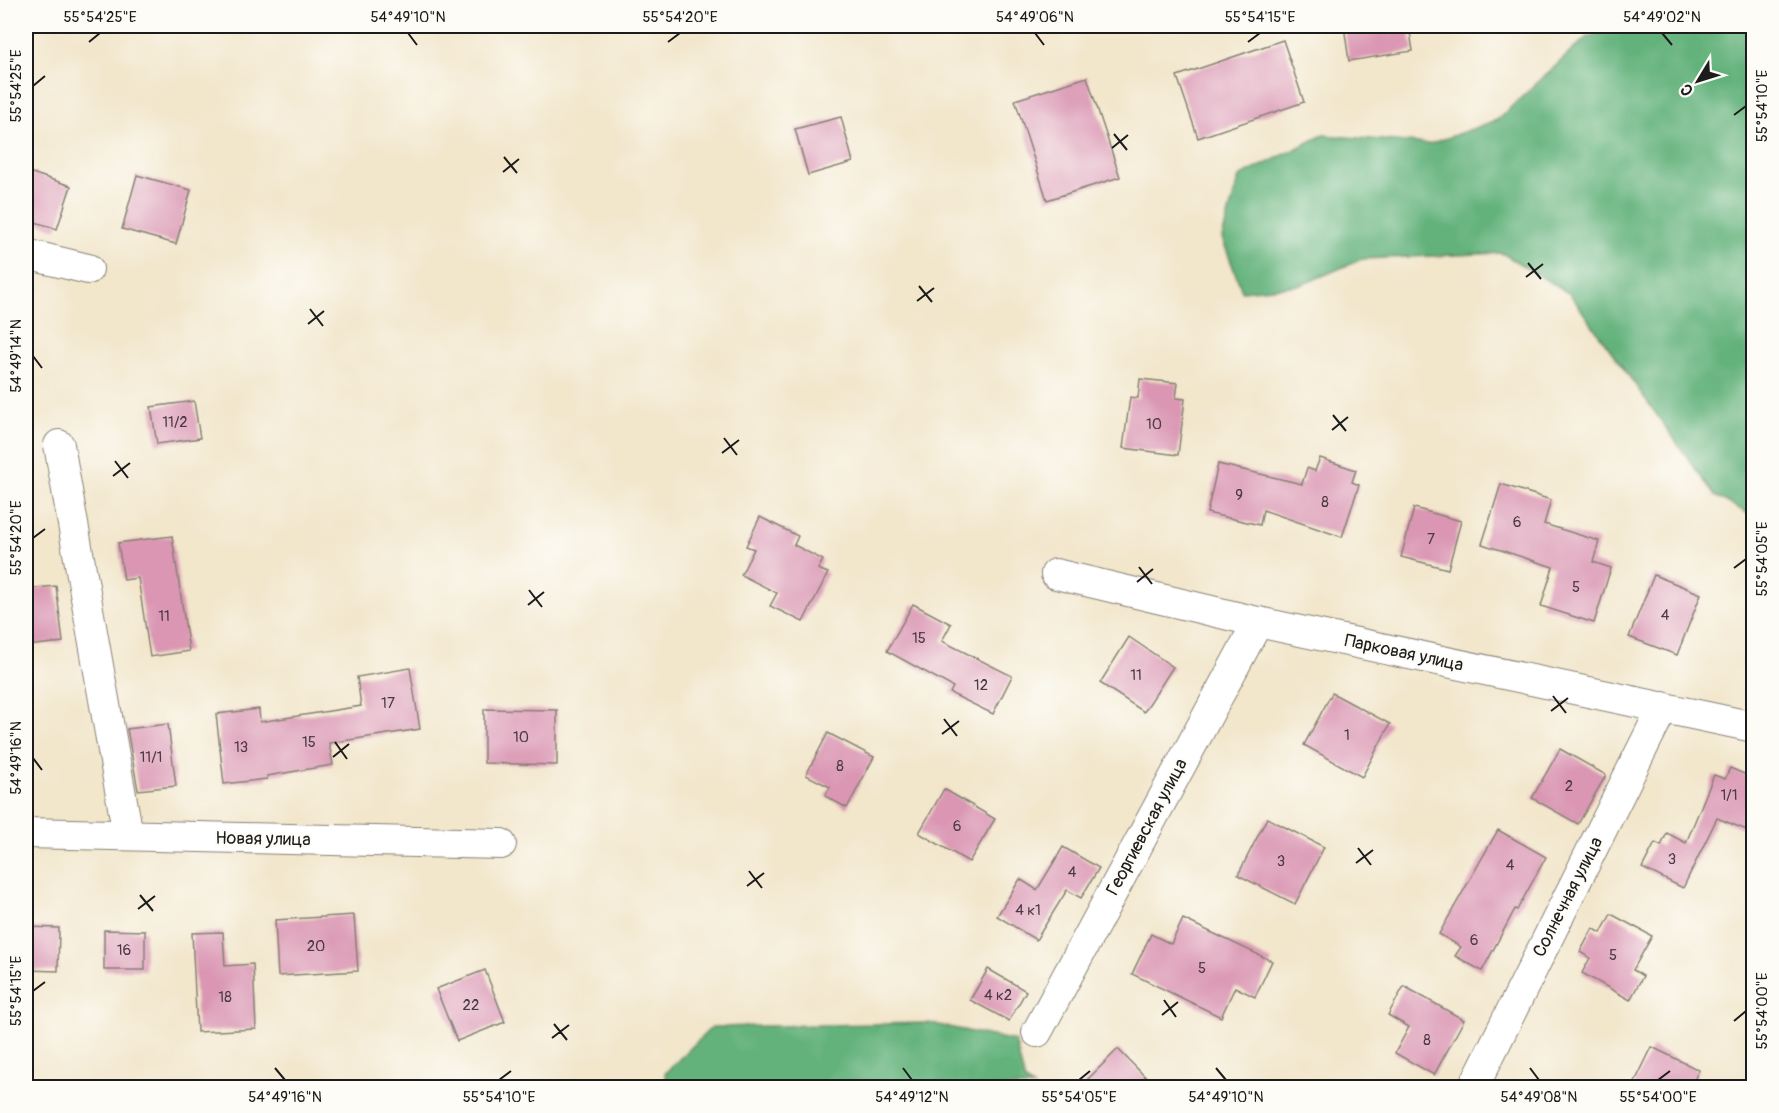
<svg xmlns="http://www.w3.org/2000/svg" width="1779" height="1113" font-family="Pangolin,sans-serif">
<rect width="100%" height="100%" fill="#fdfcf7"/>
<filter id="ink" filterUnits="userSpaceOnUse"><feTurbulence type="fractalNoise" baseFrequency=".0167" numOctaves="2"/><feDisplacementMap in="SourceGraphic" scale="12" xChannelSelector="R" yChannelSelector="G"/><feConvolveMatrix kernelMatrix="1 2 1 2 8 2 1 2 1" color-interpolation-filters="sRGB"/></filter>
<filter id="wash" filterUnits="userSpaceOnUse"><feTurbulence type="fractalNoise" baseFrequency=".008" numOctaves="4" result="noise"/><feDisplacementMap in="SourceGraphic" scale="24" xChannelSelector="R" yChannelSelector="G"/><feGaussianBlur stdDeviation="1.35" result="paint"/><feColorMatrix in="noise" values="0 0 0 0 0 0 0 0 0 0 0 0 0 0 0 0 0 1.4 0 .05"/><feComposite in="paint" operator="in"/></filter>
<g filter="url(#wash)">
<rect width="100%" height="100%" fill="#f2e6cb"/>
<g fill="#64b27c" stroke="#40674c" stroke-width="1.5">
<path d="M 1624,26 L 1753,26 L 1753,516 L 1715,496 L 1570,294 L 1502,253 L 1362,259 L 1301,285 L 1242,291 L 1222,238 L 1239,177 L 1323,135 L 1430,144 L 1497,120 L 1587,37 Z"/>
<path d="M 929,1023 L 1015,1041 L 1025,1082 L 1033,1087 L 668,1088 L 665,1073 L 712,1027 Z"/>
</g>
<g id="blocks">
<g fill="#da96b3">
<path d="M 1344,26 L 1409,26 L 1413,51 L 1349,61 Z"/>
<path d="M 1283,40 L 1304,102 L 1198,138 L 1177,76 Z"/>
<path d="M 1087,77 L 1120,177 L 1047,200 L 1015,100 Z"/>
<path d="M 841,117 L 853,162 L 808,175 L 795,129 Z"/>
<path d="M 26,171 L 71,186 L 57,229 L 26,219 Z"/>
<path d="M 137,175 L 191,190 L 176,244 L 122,229 Z"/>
<path d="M 1140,379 L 1178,383 L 1176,398 L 1185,399 L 1178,455 L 1123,448 L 1130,397 L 1138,398 Z"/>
<path d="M 194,401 L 200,438 L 157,444 L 151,407 Z"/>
<path d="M 1320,458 L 1356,470 L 1352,482 L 1359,485 L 1342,537 L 1263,510 L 1260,525 L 1207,513 L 1218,464 L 1302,484 L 1307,468 L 1315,471 Z"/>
<path d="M 1501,484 L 1551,500 L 1544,524 L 1599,541 L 1593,562 L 1611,568 L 1594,623 L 1541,606 L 1553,567 L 1482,544 Z"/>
<path d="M 1414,508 L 1461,521 L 1448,569 L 1401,557 Z"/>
<path d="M 760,517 L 798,536 L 794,545 L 823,560 L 818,569 L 828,573 L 803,622 L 770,606 L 777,593 L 741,575 L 754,549 L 746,546 Z"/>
<path d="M 172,536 L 189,651 L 150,657 L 138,578 L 124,580 L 118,543 Z"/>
<path d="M 1654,575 L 1701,594 L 1677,655 L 1629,637 Z"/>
<path d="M 56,586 L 63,642 L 26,646 L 26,589 Z"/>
<path d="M 913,604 L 951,624 L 942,641 L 1012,676 L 993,714 L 950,693 L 953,687 L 887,651 Z"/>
<path d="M 1129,637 L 1173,667 L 1144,712 L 1100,683 Z"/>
<path d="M 410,668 L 420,729 L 329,743 L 333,765 L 267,776 L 267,779 L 224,784 L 216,714 L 259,709 L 260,722 L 361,706 L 357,677 Z"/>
<path d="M 1332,693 L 1390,724 L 1362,777 L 1304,745 Z"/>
<path d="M 484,709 L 557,710 L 557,765 L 484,763 Z"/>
<path d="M 168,724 L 176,786 L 138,790 L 127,729 Z"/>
<path d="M 828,733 L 874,757 L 847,808 L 825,796 L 830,787 L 806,775 Z"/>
<path d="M 1560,749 L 1606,775 L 1578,824 L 1532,798 Z"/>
<path d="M 1730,768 L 1754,778 L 1754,833 L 1717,818 L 1683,888 L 1642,868 L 1655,843 L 1661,846 L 1667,833 L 1686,843 L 1714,775 L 1725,779 Z"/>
<path d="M 944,789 L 995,819 L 969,862 L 919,833 Z"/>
<path d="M 1267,818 L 1324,847 L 1295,904 L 1238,875 Z"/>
<path d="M 1498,830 L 1546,857 L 1517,910 L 1515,909 L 1482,971 L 1455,956 L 1461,947 L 1439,934 Z"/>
<path d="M 1063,847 L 1099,868 L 1081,898 L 1067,890 L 1036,940 L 997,916 L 1020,879 L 1037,890 Z"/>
<path d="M 1611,914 L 1652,936 L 1633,970 L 1643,976 L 1630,1000 L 1582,973 L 1590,958 L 1580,952 L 1593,928 L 1601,933 Z"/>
<path d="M 354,915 L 358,971 L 278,976 L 275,920 Z"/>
<path d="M 1183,919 L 1272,961 L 1255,997 L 1235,987 L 1221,1017 L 1132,974 L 1151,934 L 1171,944 Z"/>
<path d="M 26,927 L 59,928 L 58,971 L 26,970 Z"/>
<path d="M 104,930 L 145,931 L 145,970 L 104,970 Z"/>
<path d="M 223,932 L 225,966 L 253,964 L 256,1029 L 197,1032 L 192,933 Z"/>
<path d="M 988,969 L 1026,991 L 1009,1021 L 970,1000 Z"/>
<path d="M 485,970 L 505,1022 L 457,1041 L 436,989 Z"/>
<path d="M 1404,986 L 1464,1020 L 1434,1075 L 1395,1053 L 1409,1027 L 1388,1015 Z"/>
<path d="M 1652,1047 L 1699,1070 L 1690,1088 L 1632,1088 Z"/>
<path d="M 1118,1049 L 1156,1088 L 1079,1088 Z"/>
</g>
</g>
</g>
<g filter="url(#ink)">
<use href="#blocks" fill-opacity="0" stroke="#878174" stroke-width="1.5"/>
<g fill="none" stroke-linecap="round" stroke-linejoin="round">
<defs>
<g id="street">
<path d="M 26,254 L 88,269"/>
<path d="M 59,445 L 128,835"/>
<path d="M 1056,574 L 1258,622 L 1754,727"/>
<path d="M 26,833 L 501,844"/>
<path d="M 1037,1032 L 1258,622"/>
<path d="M 1473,1088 L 1663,707"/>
</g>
</defs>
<use href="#street" stroke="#878174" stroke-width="32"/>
<use href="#street" stroke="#fff" stroke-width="30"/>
</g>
</g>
<path fill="none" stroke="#1c1c1c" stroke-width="2" d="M 408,33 L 417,45M 1035,33 L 1044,45M 1662,33 L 1672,45M 89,42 L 100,33M 668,42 L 680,33M 1248,42 L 1260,33M 33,86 L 45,76M 1734,115 L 1746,106M 1114,134 L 1127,150M 1112,148 L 1128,135M 504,157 L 517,173M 503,172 L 519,159M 1528,263 L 1541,279M 1526,277 L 1543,264M 919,286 L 932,302M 917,301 L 934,288M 310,309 L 323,326M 308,324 L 324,311M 33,356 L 42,368M 1333,415 L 1346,431M 1332,430 L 1348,417M 724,438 L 737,455M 722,453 L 739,440M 115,461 L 128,478M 113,476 L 130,463M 33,538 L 45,529M 1139,567 L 1152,584M 1734,568 L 1746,559M 1137,582 L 1153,569M 529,590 L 542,607M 528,605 L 544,592M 1553,696 L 1566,713M 1551,711 L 1568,698M 944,719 L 957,736M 942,734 L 959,721M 335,742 L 347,759M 333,757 L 349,744M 33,758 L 42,770M 1358,848 L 1371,865M 1356,863 L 1373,850M 749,871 L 762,888M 747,886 L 764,873M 140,895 L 153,911M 138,909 L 155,896M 33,991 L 45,982M 1164,1000 L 1176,1017M 1162,1015 L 1178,1002M 1734,1021 L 1746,1011M 554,1024 L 567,1040M 552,1038 L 569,1025M 275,1068 L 285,1080M 903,1068 L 912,1080M 1216,1068 L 1226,1080M 1530,1068 L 1539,1080M 499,1080 L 511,1071M 1079,1080 L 1090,1071M 1658,1080 L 1670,1071"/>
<g text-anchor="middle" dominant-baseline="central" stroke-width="4.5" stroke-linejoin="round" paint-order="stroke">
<g font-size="15" fill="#4c3a42">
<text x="175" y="422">11/2</text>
<text x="1154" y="424">10</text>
<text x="1239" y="495">9</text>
<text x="1325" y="502">8</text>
<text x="1517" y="522">6</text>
<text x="1431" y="539">7</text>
<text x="1576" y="587">5</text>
<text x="1665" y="615">4</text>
<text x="164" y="616">11</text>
<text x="919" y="638">15</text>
<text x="1136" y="675">11</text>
<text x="981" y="685">12</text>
<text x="388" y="703">17</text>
<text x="1347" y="735">1</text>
<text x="521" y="737">10</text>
<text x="309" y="742">15</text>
<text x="241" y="747">13</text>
<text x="151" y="757">11/1</text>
<text x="840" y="766">8</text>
<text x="1569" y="786">2</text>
<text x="1729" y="795">1/1</text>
<text x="957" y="826">6</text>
<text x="1672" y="859">3</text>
<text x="1281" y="861">3</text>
<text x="1510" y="865">4</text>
<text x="1072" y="872">4</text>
<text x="1028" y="910">4 к1</text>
<text x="1474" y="940">6</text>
<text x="316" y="946">20</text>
<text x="124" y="950">16</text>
<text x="1613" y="955">5</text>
<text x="1202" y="968">5</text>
<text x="998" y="995">4 к2</text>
<text x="225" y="997">18</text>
<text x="471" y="1005">22</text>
<text x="1427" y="1040">8</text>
</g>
<g font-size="18" fill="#1c1c1c" stroke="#fdfcf7">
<text transform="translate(1404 653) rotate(12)">Парковая улица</text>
<text transform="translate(1147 827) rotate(-62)">Георгиевская улица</text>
<text transform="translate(263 839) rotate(1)">Новая улица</text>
<text transform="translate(1568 897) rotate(-63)">Солнечная улица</text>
</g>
</g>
<rect width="1779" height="1113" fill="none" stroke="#fdfcf7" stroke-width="66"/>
<g transform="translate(1698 81) rotate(232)" stroke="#fdfcf7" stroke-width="4.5" paint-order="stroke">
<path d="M0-4.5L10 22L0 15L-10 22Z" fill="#1c1c1c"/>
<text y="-9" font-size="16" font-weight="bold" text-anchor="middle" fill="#1c1c1c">С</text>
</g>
<rect x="33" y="33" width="1713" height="1047" fill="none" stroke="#1c1c1c" stroke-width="2"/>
<g font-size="15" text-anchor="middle" fill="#1c1c1c">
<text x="100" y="22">55°54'25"E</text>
<text x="408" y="22">54°49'10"N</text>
<text x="680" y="22">55°54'20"E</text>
<text x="1035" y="22">54°49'06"N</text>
<text x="1260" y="22">55°54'15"E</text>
<text x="1662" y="22">54°49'02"N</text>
<text transform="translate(16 86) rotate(-90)" y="5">55°54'25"E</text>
<text transform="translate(1762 106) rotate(-90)" y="5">55°54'10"E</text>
<text transform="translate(16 356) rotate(-90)" y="5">54°49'14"N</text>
<text transform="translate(16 538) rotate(-90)" y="5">55°54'20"E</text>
<text transform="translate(1762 559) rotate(-90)" y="5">55°54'05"E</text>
<text transform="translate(16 758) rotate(-90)" y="5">54°49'16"N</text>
<text transform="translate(16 991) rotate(-90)" y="5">55°54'15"E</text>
<text transform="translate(1762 1011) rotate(-90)" y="5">55°54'00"E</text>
<text x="285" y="1102">54°49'16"N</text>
<text x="499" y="1102">55°54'10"E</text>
<text x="912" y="1102">54°49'12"N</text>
<text x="1079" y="1102">55°54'05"E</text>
<text x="1226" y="1102">54°49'10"N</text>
<text x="1539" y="1102">54°49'08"N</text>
<text x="1658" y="1102">55°54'00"E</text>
</g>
</svg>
